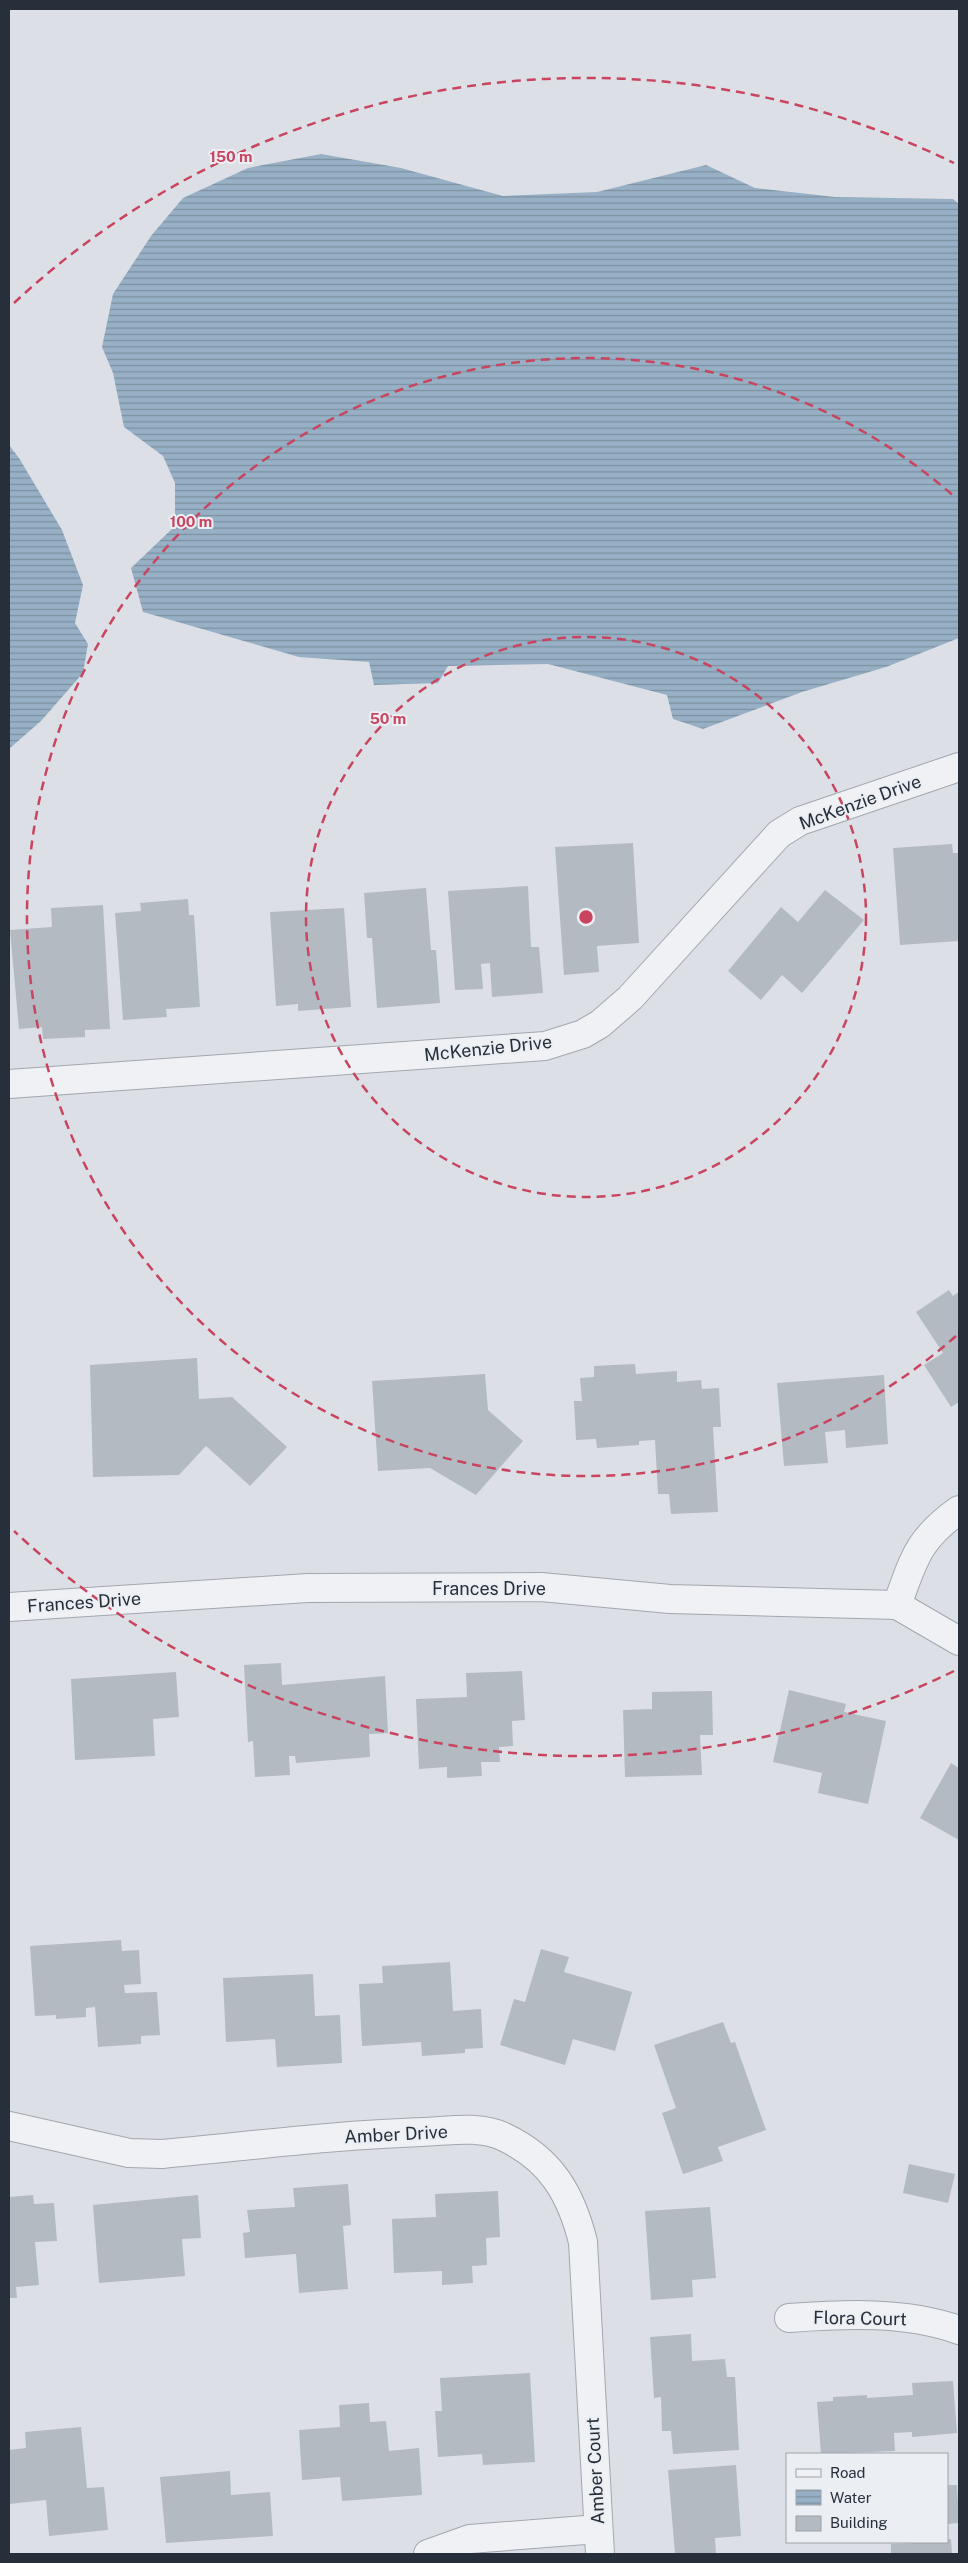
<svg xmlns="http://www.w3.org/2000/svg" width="968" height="2563" font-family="'Public Sans',sans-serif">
<defs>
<pattern id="water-rules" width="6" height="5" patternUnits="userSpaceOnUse" patternTransform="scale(1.25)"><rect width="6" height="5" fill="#98b0c5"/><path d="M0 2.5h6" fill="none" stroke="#7c90a1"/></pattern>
</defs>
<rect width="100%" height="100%" fill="#dce0e6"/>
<g fill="url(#water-rules)">
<path d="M 321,154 L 401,168 L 503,196 L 597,192 L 706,165 L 755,188 L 835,197 L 953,199 L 959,204 L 959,638 L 886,667 L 802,692 L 703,729 L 673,719 L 667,695 L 548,664 L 448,666 L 438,683 L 374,685 L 369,662 L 299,657 L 143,612 L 131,568 L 175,526 L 175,483 L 163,456 L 124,427 L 113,373 L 102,347 L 113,294 L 151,236 L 183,198 L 248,168 Z"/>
<path d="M 9,445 L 19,458 L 62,530 L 83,585 L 75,623 L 88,644 L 83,673 L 41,721 L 9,749 Z"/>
</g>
<g fill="#b4bac2">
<path d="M 633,843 L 639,943 L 597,946 L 599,972 L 564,975 L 555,847 Z"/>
<path d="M 952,844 L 953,853 L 959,853 L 959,941 L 900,945 L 893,848 Z"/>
<path d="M 528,886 L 531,947 L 539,947 L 543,993 L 492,997 L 490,963 L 481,964 L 483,989 L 455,990 L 448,891 Z"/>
<path d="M 426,888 L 431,950 L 436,950 L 440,1003 L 377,1008 L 372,938 L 367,938 L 364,893 Z"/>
<path d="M 825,890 L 864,920 L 802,993 L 782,975 L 761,1000 L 728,971 L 781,907 L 798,922 Z"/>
<path d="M 188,899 L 189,915 L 194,915 L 200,1007 L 166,1009 L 167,1017 L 123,1020 L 115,913 L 141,911 L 140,903 Z"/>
<path d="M 103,905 L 110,1029 L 85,1030 L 85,1037 L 43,1039 L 42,1027 L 19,1029 L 10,930 L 52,927 L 51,908 Z"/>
<path d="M 344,908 L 351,1007 L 298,1011 L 298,1004 L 276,1006 L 270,912 Z"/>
<path d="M 949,1290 L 953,1296 L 959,1292 L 959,1402 L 951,1407 L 924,1365 L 943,1353 L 916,1312 Z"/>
<path d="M 197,1358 L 199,1399 L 232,1397 L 287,1447 L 250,1486 L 206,1446 L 179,1475 L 93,1477 L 90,1365 Z"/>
<path d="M 635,1364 L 636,1374 L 677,1371 L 677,1382 L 701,1380 L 702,1389 L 719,1388 L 721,1427 L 713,1427 L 718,1512 L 671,1514 L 669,1494 L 658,1494 L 655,1440 L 639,1441 L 639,1445 L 597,1448 L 596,1439 L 576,1440 L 574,1401 L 582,1401 L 580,1378 L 594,1377 L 594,1366 Z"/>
<path d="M 485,1374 L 488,1410 L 523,1441 L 476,1495 L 430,1468 L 378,1471 L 372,1381 Z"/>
<path d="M 884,1375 L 888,1444 L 846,1448 L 845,1430 L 825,1432 L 828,1463 L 784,1466 L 777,1383 Z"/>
<path d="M 281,1663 L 282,1685 L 385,1676 L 388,1733 L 369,1734 L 370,1757 L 296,1763 L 295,1756 L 289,1756 L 290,1775 L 255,1777 L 253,1741 L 248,1742 L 244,1665 Z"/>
<path d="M 522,1671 L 525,1720 L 512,1721 L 513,1746 L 499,1747 L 500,1762 L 481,1762 L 482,1776 L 447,1778 L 447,1767 L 419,1769 L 416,1699 L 467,1697 L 466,1673 Z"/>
<path d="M 176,1672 L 179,1717 L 153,1719 L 155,1756 L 75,1760 L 71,1679 Z"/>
<path d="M 789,1690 L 846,1704 L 844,1712 L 886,1721 L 868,1804 L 818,1793 L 822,1773 L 773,1762 Z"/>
<path d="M 712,1691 L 713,1735 L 700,1735 L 702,1775 L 625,1777 L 623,1710 L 652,1709 L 652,1692 Z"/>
<path d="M 951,1763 L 959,1768 L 959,1840 L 920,1818 Z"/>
<path d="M 121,1940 L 122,1951 L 139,1950 L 141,1984 L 124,1985 L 125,1993 L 157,1992 L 160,2035 L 141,2036 L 141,2044 L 98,2047 L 95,2007 L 86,2008 L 86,2017 L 56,2019 L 56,2015 L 35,2016 L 30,1946 Z"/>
<path d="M 541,1949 L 569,1957 L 564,1972 L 632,1992 L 615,2051 L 573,2039 L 565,2065 L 500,2045 L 514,1999 L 525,2002 Z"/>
<path d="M 450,1962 L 453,2011 L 481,2009 L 483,2048 L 465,2049 L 465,2053 L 422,2056 L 421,2042 L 362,2046 L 359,1984 L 383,1983 L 382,1966 Z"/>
<path d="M 313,1974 L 315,2016 L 340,2015 L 342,2063 L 277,2067 L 275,2039 L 226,2042 L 223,1978 Z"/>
<path d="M 723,2022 L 731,2043 L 735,2042 L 766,2130 L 718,2147 L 723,2161 L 683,2174 L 662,2113 L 676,2108 L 654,2045 Z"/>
<path d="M 909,2164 L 955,2174 L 948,2203 L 903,2193 Z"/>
<path d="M 348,2184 L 351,2225 L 343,2226 L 348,2289 L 299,2293 L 296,2254 L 245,2258 L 243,2233 L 250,2232 L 247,2210 L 295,2207 L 293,2188 Z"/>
<path d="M 498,2191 L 500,2237 L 486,2238 L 487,2265 L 472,2266 L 473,2283 L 442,2285 L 442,2271 L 394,2273 L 392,2219 L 436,2217 L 435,2194 Z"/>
<path d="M 33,2195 L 34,2204 L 54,2203 L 57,2241 L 35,2242 L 39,2285 L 16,2287 L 17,2298 L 9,2298 L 9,2197 Z"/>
<path d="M 198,2195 L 201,2238 L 182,2239 L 185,2276 L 99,2283 L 93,2205 Z"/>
<path d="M 710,2207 L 716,2278 L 692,2280 L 693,2297 L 651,2300 L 645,2211 Z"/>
<path d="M 691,2334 L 692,2361 L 725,2359 L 727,2377 L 735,2377 L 739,2450 L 673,2454 L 671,2431 L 662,2431 L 661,2397 L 654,2398 L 650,2337 Z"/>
<path d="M 530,2373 L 535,2462 L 483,2465 L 482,2454 L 438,2457 L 435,2411 L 442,2411 L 440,2378 Z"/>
<path d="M 953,2381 L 957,2433 L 912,2437 L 912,2432 L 894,2433 L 895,2451 L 821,2454 L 817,2402 L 833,2401 L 833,2397 L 867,2395 L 867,2398 L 913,2395 L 912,2383 Z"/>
<path d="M 369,2403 L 370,2422 L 386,2421 L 389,2451 L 419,2448 L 422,2495 L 342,2501 L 340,2477 L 302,2480 L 299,2430 L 340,2427 L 339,2405 Z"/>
<path d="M 81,2427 L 87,2488 L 104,2487 L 108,2530 L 49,2536 L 46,2500 L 9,2504 L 9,2450 L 26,2448 L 25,2432 Z"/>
<path d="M 736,2465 L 741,2536 L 715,2538 L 716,2554 L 675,2554 L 668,2470 Z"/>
<path d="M 230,2471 L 231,2495 L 270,2492 L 273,2536 L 166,2543 L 160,2477 Z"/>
<path d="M 947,2485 L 957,2485 L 959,2523 L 947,2524 Z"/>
<path d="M 947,2539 L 951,2539 L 952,2554 L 891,2554 L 891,2544 L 947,2542 Z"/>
</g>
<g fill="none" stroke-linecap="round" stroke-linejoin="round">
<defs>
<g id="minor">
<path d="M 9,1084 L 545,1046 L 583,1034 L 600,1024 L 630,998 L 779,834 L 800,821 L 959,767"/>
<path d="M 897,1605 C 914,1559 917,1540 959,1510"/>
<path d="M 9,1607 L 308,1588 L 541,1587 L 670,1599 L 897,1605 L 959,1641"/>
<path d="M 9,2126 L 129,2153 L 162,2154 C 249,2146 335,2135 422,2132 C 449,2131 479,2125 504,2137 C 551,2159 571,2194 583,2242 L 600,2554"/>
<path d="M 789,2318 C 846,2314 905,2311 959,2330"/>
<path d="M 428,2554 L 470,2539 L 598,2529"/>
</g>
</defs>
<use href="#minor" stroke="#a2a7af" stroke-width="30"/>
<use href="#minor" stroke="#eff1f4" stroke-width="28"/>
</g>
<g fill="none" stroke="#c8445f" stroke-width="2.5" stroke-dasharray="9 6">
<circle cx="586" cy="917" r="280"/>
<path d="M956 1336A559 559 0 1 1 956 498"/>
<path d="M954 1671A839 839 0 0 1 14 1531M14 303A839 839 0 0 1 954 163"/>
</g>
<g text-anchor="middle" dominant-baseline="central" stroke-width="4" stroke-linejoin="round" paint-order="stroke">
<g font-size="18" fill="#272f3b" stroke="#ebeff4">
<text transform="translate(860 802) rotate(-20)">McKenzie Drive</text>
<text transform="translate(488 1048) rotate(-6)">McKenzie Drive</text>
<text x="489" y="1588">Frances Drive</text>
<text transform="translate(84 1602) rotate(-4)">Frances Drive</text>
<text transform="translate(396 2134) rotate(-3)">Amber Drive</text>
<text transform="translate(860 2318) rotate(1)">Flora Court</text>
<text transform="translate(595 2471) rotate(-93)">Amber Court</text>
</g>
</g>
<circle cx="586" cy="917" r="8" fill="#c8445f" stroke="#ebeff4" stroke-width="2.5"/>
<g font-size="15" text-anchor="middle" font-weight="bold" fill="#c8445f" stroke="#ebeff4" stroke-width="4" stroke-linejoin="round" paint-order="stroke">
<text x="231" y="162">150 m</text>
<text x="191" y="527">100 m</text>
<text x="388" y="724">50 m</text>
</g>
<rect width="968" height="2563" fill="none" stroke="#272f3b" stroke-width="20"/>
<rect x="786" y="2453" width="162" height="90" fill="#ebeff4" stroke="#9da2aa"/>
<rect x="796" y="2469" width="25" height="8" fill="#eff1f4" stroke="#9da2aa"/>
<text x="830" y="2478" font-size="15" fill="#272f3b">Road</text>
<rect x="796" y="2490" width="25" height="15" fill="url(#water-rules)" stroke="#9da2aa"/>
<text x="830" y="2503" font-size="15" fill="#272f3b">Water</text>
<rect x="796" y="2516" width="25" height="15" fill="#b4bac2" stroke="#9da2aa"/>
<text x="830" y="2528" font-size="15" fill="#272f3b">Building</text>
</svg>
